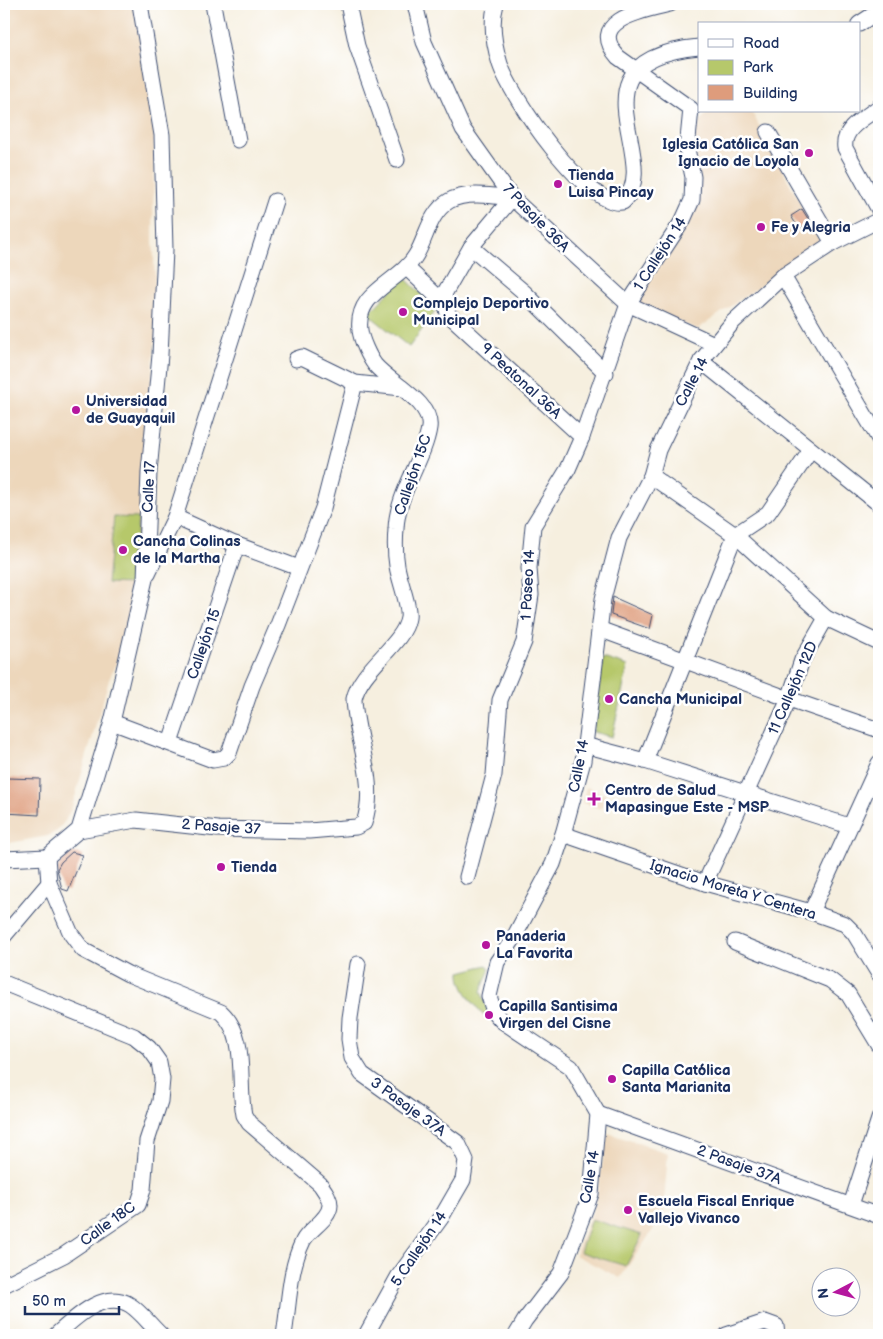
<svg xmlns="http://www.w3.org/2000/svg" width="883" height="1339" font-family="'Balsamiq Sans',sans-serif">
<rect width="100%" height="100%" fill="#fff"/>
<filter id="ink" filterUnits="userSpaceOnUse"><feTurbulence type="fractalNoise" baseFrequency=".02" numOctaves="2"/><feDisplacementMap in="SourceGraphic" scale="10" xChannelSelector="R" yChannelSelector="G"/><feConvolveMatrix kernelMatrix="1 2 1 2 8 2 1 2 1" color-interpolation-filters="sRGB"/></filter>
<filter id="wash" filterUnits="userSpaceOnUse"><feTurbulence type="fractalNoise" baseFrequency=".0096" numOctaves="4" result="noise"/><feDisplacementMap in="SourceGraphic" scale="20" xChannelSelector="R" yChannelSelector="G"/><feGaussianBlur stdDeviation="1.12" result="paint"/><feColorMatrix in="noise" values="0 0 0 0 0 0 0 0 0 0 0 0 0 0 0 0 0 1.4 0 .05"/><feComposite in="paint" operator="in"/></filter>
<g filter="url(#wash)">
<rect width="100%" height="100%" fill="#f6efdf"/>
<g fill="#edd7bb">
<path d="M 4,4 L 134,4 L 154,129 L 153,240 L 157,314 L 135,592 L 130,627 L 109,680 L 72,807 L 65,821 L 57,831 L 48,836 L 4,844 Z"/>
<path d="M 709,111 L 749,111 L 754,116 L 821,243 L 698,329 L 637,304 L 698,199 L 692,156 L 697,124 Z"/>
<path d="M 586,787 L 606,795 L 601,809 L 582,803 Z"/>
<path d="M 608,1133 L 668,1153 L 663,1215 L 620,1278 L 575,1255 L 595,1205 Z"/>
</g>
<g fill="#b6c86b" stroke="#687c64">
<path d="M 404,277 L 437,309 L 409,347 L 368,314 Z"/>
<path d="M 114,517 L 138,518 L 133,584 L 107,583 Z"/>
<path d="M 603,658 L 628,666 L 612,737 L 593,732 Z"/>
<path d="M 487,965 L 490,969 L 481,991 L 488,1012 L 483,1015 C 474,1003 459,988 460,972 Z"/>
<path d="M 591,1219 L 642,1235 L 626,1266 L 580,1252 Z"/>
</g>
<g id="blocks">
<g fill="#de9c7c">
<path d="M 802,209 L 810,222 L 799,229 L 791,216 Z"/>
<path d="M 613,597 L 653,615 L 650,629 L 611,615 Z"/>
<path d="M 7,778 L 40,779 L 39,815 L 5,813 Z"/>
<path d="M 72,852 L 83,855 L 68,891 L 62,889 L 57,869 L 61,862 Z"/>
</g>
</g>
</g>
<g filter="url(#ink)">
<use href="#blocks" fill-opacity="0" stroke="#3c4c71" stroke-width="1"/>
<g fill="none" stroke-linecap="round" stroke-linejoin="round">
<defs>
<g id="minor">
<path d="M 213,4 L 238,140"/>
<path d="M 348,4 L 357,46 L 397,160"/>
<path d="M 415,4 L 424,42 L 463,129 L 512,198 L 628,304 L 714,344"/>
<path d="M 496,4 C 490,24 494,45 500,64 C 511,97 587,209 623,202 C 666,160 562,60 699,47"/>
<path d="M 859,24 L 879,11"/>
<path d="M 879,107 C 865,118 842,128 845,148 L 879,210"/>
<path d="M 768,132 L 833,243"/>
<path d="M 512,198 L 471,247 L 525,293 L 606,373"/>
<path d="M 471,247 L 444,294 L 448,314 L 582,437"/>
<path d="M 407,268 L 444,303"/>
<path d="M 783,276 L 879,439"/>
<path d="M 296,359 L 302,357 L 355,383 L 402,388"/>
<path d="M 701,361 L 879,504"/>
<path d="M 651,476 L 735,535 L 826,618 L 802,660 L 789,699 L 705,883"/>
<path d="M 175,517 L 232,543 L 299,568"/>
<path d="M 148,573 L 175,517 L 275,201"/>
<path d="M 826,618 L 879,643"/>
<path d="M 599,629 L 789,699 L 879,730"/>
<path d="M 112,722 L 213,760 L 224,758 L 229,753 L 252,686 L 278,625 L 323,508 L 355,383"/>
<path d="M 170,743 L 237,545"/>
<path d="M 584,745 L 645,761 L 849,826"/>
<path d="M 645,761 L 735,535 L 768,513 L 811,450"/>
<path d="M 79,830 L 136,820 L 218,829 L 309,831 L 356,827 L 364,823 C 378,782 356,741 354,699 C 360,669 404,644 408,618 C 410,606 399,580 397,566 C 395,554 395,541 396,529 C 397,493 424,460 429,428 C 433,402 390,383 375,365 C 369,357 361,340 360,330 C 355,291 400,283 416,255 C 427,237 429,213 449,201 C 466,191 494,196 512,198"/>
<path d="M 563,834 L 705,883 L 811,912 L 845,924 L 854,933 L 879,974"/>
<path d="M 47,857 L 79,830 L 112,722 L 145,579 L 149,472 L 160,355 L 165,250 L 162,135 L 140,4"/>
<path d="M 47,857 L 49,883 L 71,934 L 83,950 L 128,974 L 221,1012 C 249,1038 237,1080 244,1115 L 249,1123 L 320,1184 C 324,1190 330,1197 330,1205 C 330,1219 309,1229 303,1241 C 289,1269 289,1305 284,1335"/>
<path d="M 4,859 L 47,857"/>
<path d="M 467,877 L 494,775 L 500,700 L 524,642 L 531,595 L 529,568 L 533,526 L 568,469 L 582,437 L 628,304 L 683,220 L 692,200 L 693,177 L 687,149 L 691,109 L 618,57 C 585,20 645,10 670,4"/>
<path d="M 811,912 L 879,763"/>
<path d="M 4,936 L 49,883"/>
<path d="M 735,942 L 830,980 L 848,994 L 879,1045"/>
<path d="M 358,964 L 350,1018 L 349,1039 L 352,1058 L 362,1074 L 458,1143 L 466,1160 L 463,1180 L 441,1218 L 398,1277 L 366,1335"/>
<path d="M 4,983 L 134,1036 L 149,1048 L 159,1062 L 162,1079 L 160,1101 L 147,1141 L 143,1190 L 138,1205 L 64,1255 L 4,1285"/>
<path d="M 598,1114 L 879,1216"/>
<path d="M 851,1205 L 879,1119"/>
<path d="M 56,1335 C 74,1319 104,1288 130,1305 C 141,1312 151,1326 161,1335"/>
<path d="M 516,1335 L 525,1320 L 561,1273 L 591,1194 L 598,1114 L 571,1067 L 502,1021 L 494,1012 L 489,996 L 497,962 L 512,941 L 553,864 L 563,834 L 583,761 L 603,599 L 619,538 L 651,476 L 658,450 L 701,361 L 733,322 L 783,276 L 833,243 L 879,220"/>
<path d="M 726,1335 L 765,1322 L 776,1326 L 777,1335"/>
</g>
</defs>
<use href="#minor" stroke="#3c4c71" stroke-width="17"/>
<use href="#minor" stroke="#fff" stroke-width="15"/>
</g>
</g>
<g fill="#b5179e" stroke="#fff" stroke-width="2">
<circle cx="809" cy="153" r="5"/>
<circle cx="558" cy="184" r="5"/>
<circle cx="761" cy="227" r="5"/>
<circle cx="403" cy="312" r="5"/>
<circle cx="76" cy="410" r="5"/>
<circle cx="123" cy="550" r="5"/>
<circle cx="609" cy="699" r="5"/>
<path d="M591.5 791.5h5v5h5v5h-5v5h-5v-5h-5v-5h5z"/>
<circle cx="221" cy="867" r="5"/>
<circle cx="486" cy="945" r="5"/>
<circle cx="489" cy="1015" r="5"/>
<circle cx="612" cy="1079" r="5"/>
<circle cx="628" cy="1210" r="5"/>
</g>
<g text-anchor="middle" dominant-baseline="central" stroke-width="5" stroke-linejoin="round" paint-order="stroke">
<g font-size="15" font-weight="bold" fill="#1b2f5e" stroke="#fff" text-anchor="start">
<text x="799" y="144" text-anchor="end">Iglesia Católica San<tspan x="799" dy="17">Ignacio de Loyola</tspan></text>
<text x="568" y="175">Tienda<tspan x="568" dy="17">Luisa Pincay</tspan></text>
<text x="771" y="227">Fe y Alegria</text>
<text x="413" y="303">Complejo Deportivo<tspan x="413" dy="17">Municipal</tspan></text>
<text x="86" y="401">Universidad<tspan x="86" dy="17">de Guayaquil</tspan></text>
<text x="133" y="541">Cancha Colinas<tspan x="133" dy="17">de la Martha</tspan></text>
<text x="619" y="699">Cancha Municipal</text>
<text x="605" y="790">Centro de Salud<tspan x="605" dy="17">Mapasingue Este - MSP</tspan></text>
<text x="231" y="867">Tienda</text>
<text x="496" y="936">Panaderia<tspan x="496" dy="17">La Favorita</tspan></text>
<text x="499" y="1006">Capilla Santisima<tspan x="499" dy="17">Virgen del Cisne</tspan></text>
<text x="622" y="1070">Capilla Católica<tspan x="622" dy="17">Santa Marianita</tspan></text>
<text x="638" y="1201">Escuela Fiscal Enrique<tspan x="638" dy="17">Vallejo Vivanco</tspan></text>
</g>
<g font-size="15" fill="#1b2f5e" stroke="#fff">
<text transform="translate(536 218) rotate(46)">7 Pasaje 36A</text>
<text transform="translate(660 254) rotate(-57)">1 Callejón 14</text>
<text transform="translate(521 381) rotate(43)">9 Peatonal 36A</text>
<text transform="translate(692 382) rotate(-62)">Calle 14</text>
<text transform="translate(413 475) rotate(-71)">Callejón 15C</text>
<text transform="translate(149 487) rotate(-87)">Calle 17</text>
<text transform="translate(528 585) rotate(-87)">1 Paseo 14</text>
<text transform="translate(204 644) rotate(-71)">Callejón 15</text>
<text transform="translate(793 688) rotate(-66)">11 Callejón 12D</text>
<text transform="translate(579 766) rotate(-79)">Calle 14</text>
<text transform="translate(221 827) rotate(4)">2 Pasaje 37</text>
<text transform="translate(733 890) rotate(17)">Ignacio Moreta Y Centera</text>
<text transform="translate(408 1107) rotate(36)">3 Pasaje 37A</text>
<text transform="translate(739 1165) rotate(20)">2 Pasaje 37A</text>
<text transform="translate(590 1177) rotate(-80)">Calle 14</text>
<text transform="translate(108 1224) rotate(-36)">Calle 18C</text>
<text transform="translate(419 1249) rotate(-56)">5 Callejón 14</text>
</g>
</g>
<rect width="883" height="1339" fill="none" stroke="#fff" stroke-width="20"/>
<rect x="698" y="22" width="162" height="90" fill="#ffffff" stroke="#a4acbf"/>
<rect x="708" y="39" width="25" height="8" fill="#ffffff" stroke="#a4acbf"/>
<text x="743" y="48" font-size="15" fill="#1b2f5e">Road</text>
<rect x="708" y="60" width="25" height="15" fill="#b6c86b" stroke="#a4acbf"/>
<text x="743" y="72" font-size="15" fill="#1b2f5e">Park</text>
<rect x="708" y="85" width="25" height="15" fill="#de9c7c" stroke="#a4acbf"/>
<text x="743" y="98" font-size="15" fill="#1b2f5e">Building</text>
<g transform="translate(836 1292) rotate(264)"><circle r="24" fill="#ffffff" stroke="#a4acbf"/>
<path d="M0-4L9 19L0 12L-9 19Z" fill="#b5179e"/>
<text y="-8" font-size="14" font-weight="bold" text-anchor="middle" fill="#1b2f5e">N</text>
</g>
<path d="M25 1306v8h94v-8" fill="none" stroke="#1b2f5e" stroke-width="2.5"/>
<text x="32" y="1306" font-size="15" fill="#1b2f5e" stroke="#ffffff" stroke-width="4" paint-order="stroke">50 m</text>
</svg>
